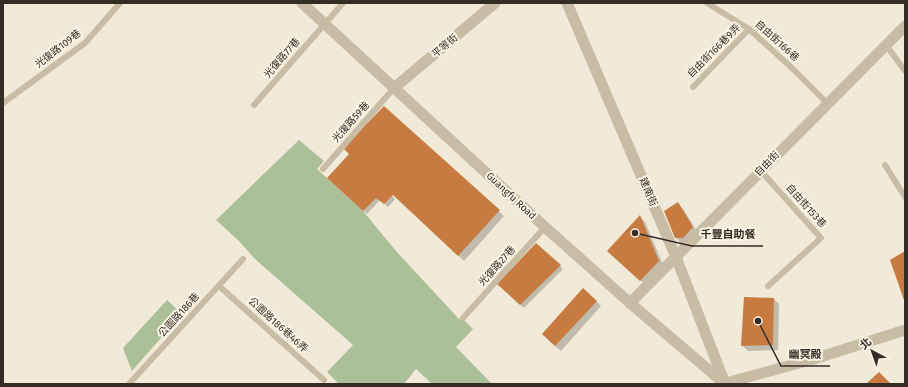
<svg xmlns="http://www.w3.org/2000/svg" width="908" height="387" font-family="'Fira Sans','Noto Sans TC',sans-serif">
<rect width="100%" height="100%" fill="#f1ead8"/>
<g fill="#abc098">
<path d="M 299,140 L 324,161 L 317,169 L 363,211 L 396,251 L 459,319 L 465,321 L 473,329 L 456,347 L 492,384 L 432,384 L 416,369 L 404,384 L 339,384 L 327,372 L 353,345 L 255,259 L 239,241 L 216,220 Z"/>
<path d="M 167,300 L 182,314 L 132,371 L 123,348 Z"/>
</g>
<g fill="#0003">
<path d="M 384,107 L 504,216 L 464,261 L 359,162 L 358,164 L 395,199 L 388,207 L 380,200 L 367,214 L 329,178 L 350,154 L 344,148 Z"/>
<path d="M 677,203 L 683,209 L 698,233 L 688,243 L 681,243 L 676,238 Z"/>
<path d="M 640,217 L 645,222 L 664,267 L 646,285 L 613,256 Z"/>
<path d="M 560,266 L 563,269 L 524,308 L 498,284 Z"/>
<path d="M 774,299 L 779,304 L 778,350 L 748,351 L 742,345 Z"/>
<path d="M 596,301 L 601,306 L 561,351 L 548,340 Z"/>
</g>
<g fill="#c77b41">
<path d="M 384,106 L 500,210 L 458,256 L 393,195 L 384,204 L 376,198 L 363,211 L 327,178 L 349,154 L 343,148 Z"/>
<path d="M 678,202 L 693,227 L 683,238 L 675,238 L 664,211 Z"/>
<path d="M 640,215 L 659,261 L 640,281 L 607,251 Z"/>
<path d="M 536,243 L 561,265 L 520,305 L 497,284 Z"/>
<path d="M 905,251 L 905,303 L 890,260 Z"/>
<path d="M 583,288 L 597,301 L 555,346 L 542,334 Z"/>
<path d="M 744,297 L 774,298 L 773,345 L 741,346 Z"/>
<path d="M 879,372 L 891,384 L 866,384 Z"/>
</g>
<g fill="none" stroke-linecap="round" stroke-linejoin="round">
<g stroke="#c9bca4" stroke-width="6">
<path d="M 707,3 L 749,29 L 792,68 L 827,103"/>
<path d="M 886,45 L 905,71"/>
<path d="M 693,87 L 749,29"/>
<path d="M 3,103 L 85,43 L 120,3"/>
<path d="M 254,105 L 343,3"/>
<path d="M 885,165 L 905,197"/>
<path d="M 323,169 L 394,88"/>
<path d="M 760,170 L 821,238 L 768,286"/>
<path d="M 219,286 L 324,380"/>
<path d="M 463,318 L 545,227"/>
<path d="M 129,384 L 243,259"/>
</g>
<g stroke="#c9bca4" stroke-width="11">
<path d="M 302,3 L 545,227 L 630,303 L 724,383"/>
<path d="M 567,3 L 676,257 L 724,381"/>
<path d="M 394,88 L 495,3"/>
<path d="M 630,303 L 905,26"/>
<path d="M 722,384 L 814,359 L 905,330"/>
</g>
</g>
<g text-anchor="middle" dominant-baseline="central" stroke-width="4" stroke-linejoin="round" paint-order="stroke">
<g font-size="10" fill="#342d26" stroke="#f9f4e4">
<text transform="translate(777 41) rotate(42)">自由街166巷</text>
<text transform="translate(445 46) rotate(-40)">平等街</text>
<text transform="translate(58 49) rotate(-38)">光復路109巷</text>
<text transform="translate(714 51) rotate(-45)">自由街166巷9弄</text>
<text transform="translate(282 58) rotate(-49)">光復路77巷</text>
<text transform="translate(351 122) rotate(-48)">光復路59巷</text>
<text transform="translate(767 164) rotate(-45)">自由街</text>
<text transform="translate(648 192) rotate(67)">建南街</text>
<text transform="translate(511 196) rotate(43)">Guangfu Road</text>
<text transform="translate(806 206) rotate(48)">自由街153巷</text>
<text transform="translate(497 266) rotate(-48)">光復路27巷</text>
<text transform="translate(179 315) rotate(-48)">公園路186巷</text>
<text transform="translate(278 325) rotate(42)">公園路186巷46弄</text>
</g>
</g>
<path fill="none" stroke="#342d26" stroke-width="1.5" d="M635 233L692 246H763M758 321L781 366H830"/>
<g fill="#342d26" stroke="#f9f4e4" stroke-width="1.5">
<circle cx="635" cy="233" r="4"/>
<circle cx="758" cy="321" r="4"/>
</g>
<g font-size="11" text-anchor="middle" font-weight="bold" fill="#342d26" stroke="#f9f4e4" stroke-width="4" stroke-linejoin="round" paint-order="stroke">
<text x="728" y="238">千豐自助餐</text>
<text x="805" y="358">幽冥殿</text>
</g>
<rect width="908" height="387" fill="none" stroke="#342d26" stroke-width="8"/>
<g transform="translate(872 351) rotate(319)" stroke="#f9f4e4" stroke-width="3" paint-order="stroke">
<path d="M0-3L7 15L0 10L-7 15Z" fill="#342d26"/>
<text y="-6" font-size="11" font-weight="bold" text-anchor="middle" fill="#342d26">北</text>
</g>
</svg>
